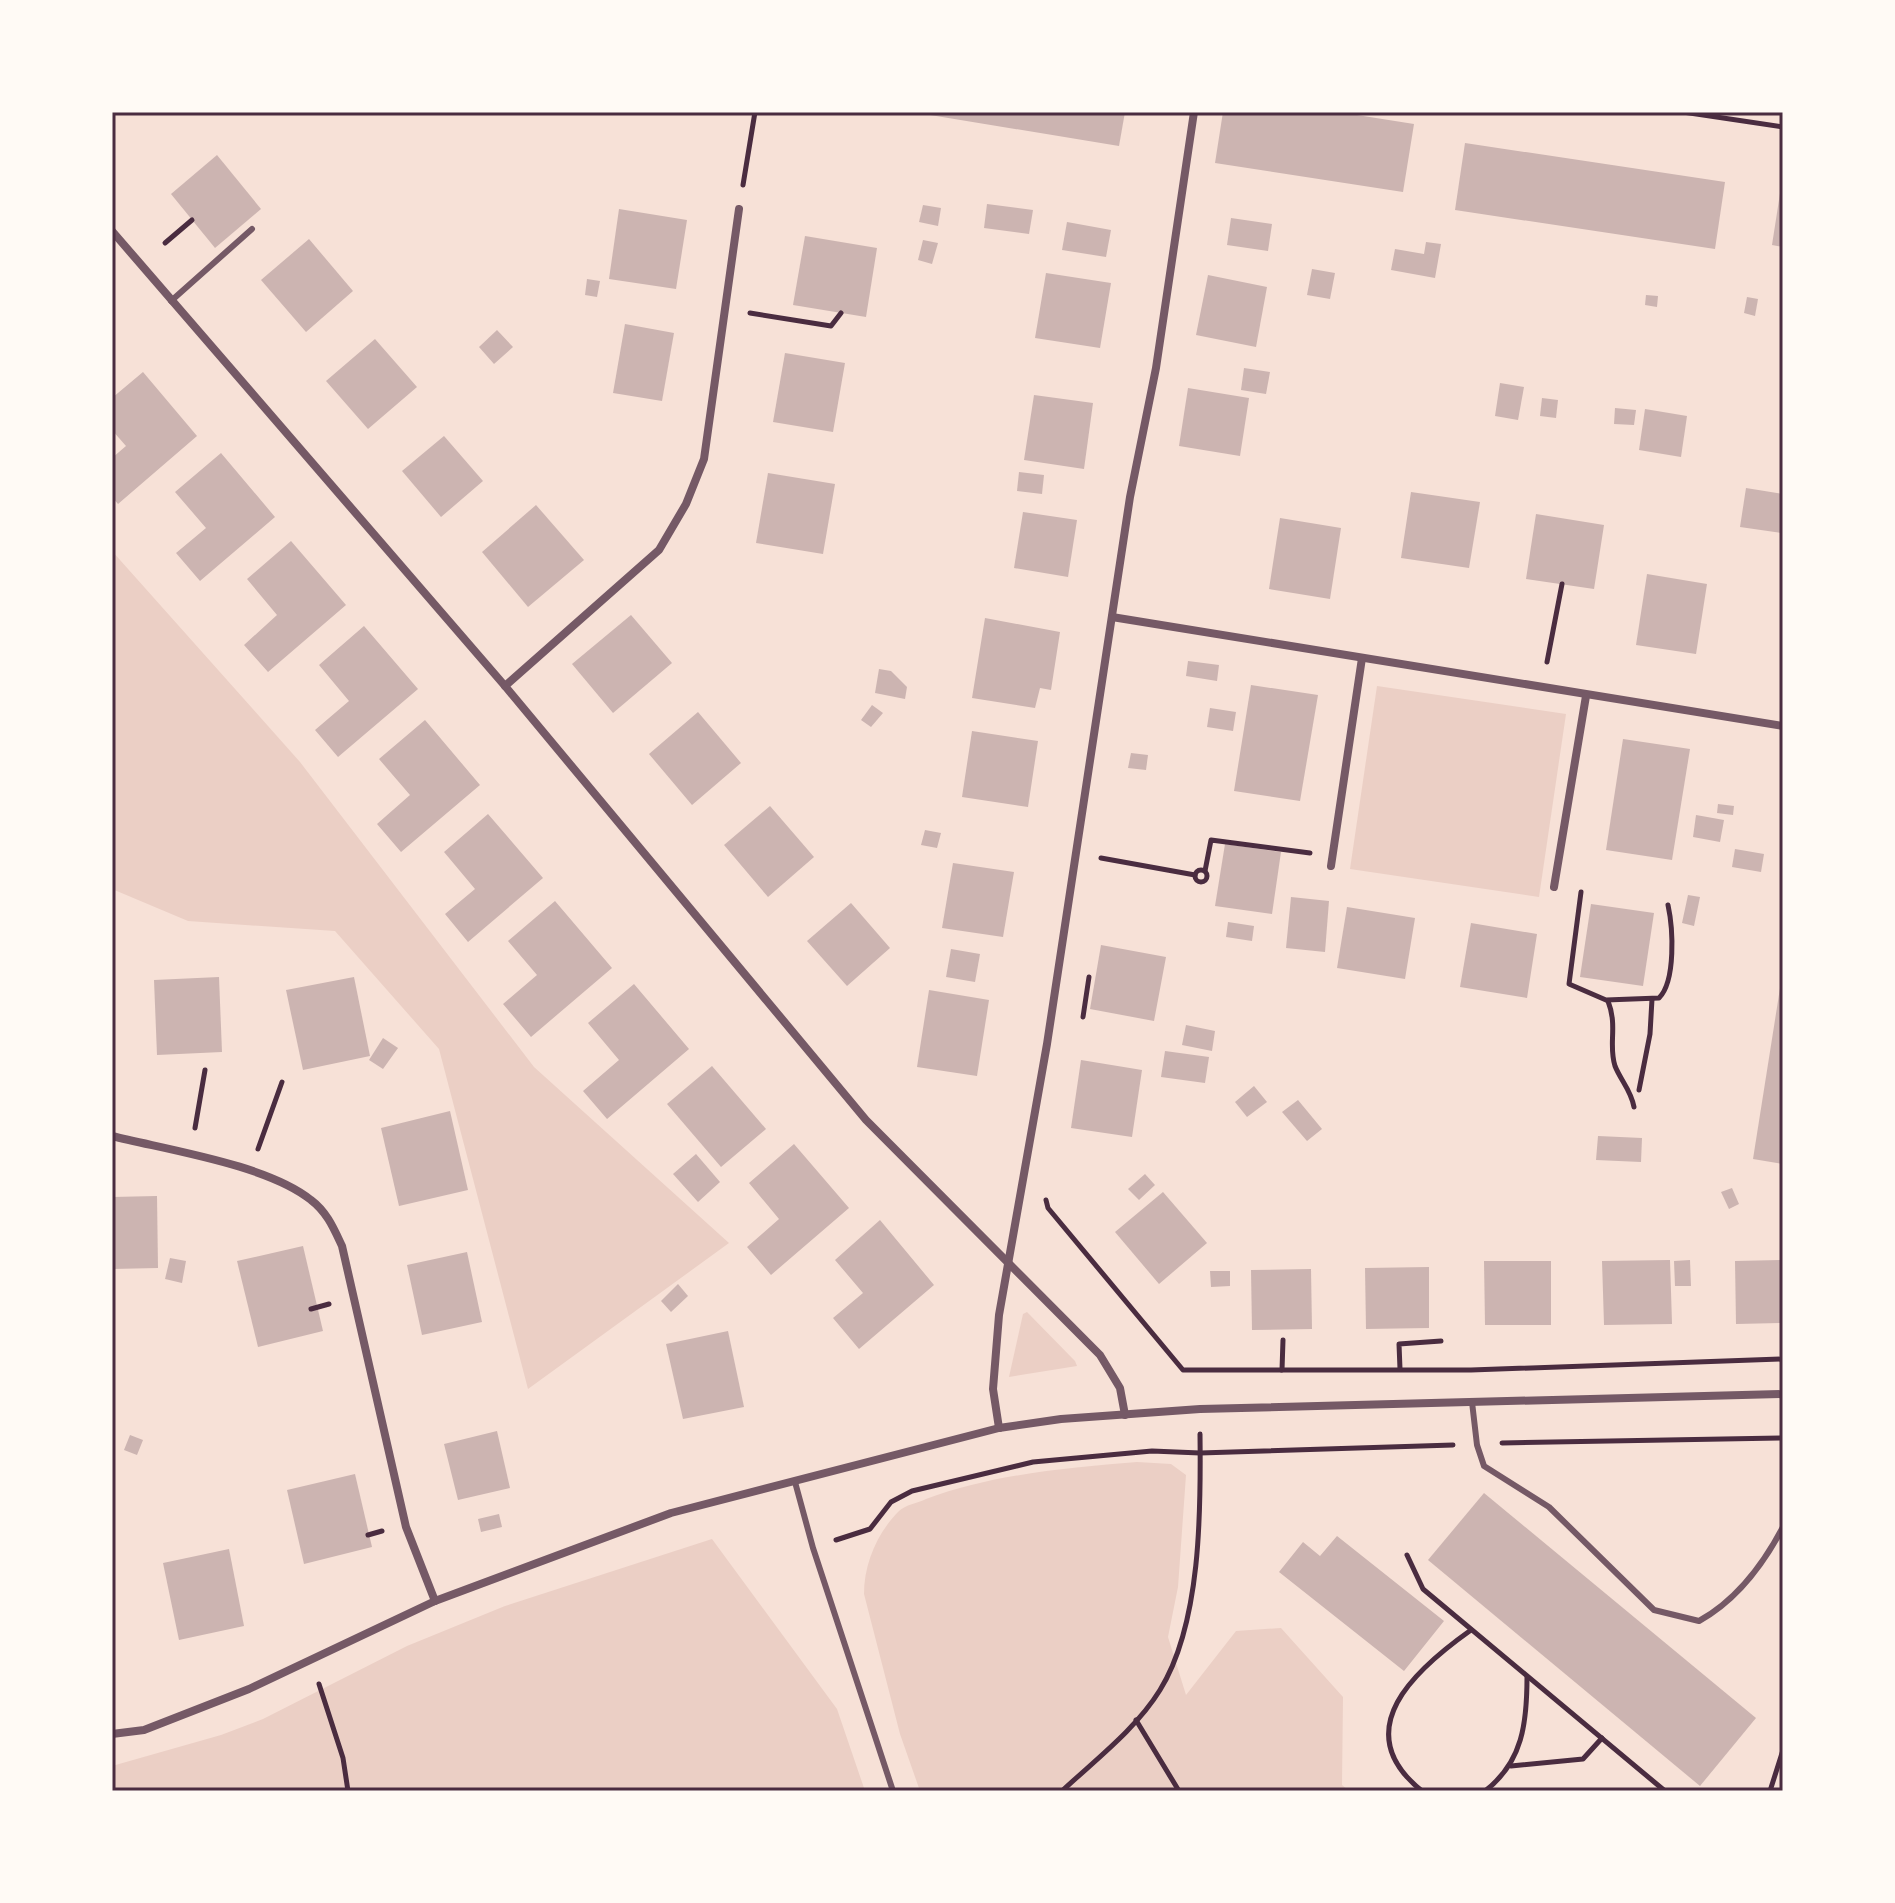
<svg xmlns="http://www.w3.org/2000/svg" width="1895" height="1903" font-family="Quicksand,sans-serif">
<rect width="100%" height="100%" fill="#f7e1d7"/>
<g fill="#ebcfc5">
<path d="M 112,551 L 300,762 L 534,1067 L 729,1243 L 528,1389 L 439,1049 L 335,931 L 188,921 L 112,889 Z"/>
<path d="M 1377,686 L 1566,714 L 1539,897 L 1350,869 Z"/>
<path d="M 1027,1312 L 1075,1361 L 1077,1366 L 1009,1377 L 1023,1314 Z"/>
<path d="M 1137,1462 L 1171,1464 L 1186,1475 L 1178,1587 L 1168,1637 L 1186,1695 L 1236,1631 L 1281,1628 L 1343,1697 L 1342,1785 L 1349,1791 L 920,1791 L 900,1734 L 864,1594 C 864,1564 877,1533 899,1511 C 905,1505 918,1503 926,1499 C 993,1474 1066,1468 1137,1462 Z"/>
<path d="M 712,1539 L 837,1709 L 865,1791 L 112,1791 L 112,1766 L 221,1735 L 263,1719 L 407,1646 L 505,1606 Z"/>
</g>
<g fill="#ccb4b1">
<path d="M 912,112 L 1125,112 L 1119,146 Z"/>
<path d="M 1223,112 L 1338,112 L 1414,124 L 1403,192 L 1215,163 Z"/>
<path d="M 1465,143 L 1725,182 L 1715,249 L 1455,210 Z"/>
<path d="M 217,155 L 261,209 L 215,248 L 171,194 Z"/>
<path d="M 1781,187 L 1783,187 L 1783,247 L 1772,245 Z"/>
<path d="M 987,204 L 1033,210 L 1029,234 L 984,228 Z"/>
<path d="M 923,205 L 941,208 L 938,226 L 919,222 Z"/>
<path d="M 619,209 L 687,220 L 676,289 L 609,279 Z"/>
<path d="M 1231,218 L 1272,224 L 1268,251 L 1227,245 Z"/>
<path d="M 1067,222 L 1111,230 L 1106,257 L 1062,250 Z"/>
<path d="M 805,236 L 877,248 L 866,317 L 793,305 Z"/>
<path d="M 309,239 L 353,291 L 306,332 L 261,280 Z"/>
<path d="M 923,240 L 938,243 L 932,264 L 918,260 Z"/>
<path d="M 1426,242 L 1441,244 L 1435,278 L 1391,270 L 1395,249 L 1424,254 Z"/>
<path d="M 1312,269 L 1335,273 L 1330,299 L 1307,295 Z"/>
<path d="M 1046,273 L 1111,283 L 1100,348 L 1035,338 Z"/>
<path d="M 1208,275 L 1267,287 L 1256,347 L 1196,335 Z"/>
<path d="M 587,279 L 600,281 L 597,297 L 585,295 Z"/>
<path d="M 1646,295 L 1658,296 L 1657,307 L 1645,305 Z"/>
<path d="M 1747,297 L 1758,299 L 1755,316 L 1744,313 Z"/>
<path d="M 625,324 L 674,333 L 662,401 L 613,393 Z"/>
<path d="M 497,330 L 513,347 L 494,364 L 479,347 Z"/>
<path d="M 375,339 L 417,387 L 368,429 L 326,381 Z"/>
<path d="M 785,353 L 845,363 L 833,432 L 773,422 Z"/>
<path d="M 1244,368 L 1270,372 L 1266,394 L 1241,390 Z"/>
<path d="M 143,372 L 197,436 L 118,504 L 112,497 L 112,458 L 126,446 L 112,430 L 112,398 Z"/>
<path d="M 1500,383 L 1524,387 L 1518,420 L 1495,416 Z"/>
<path d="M 1188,388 L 1249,398 L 1240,456 L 1179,446 Z"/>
<path d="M 1034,395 L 1093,403 L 1084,469 L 1024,460 Z"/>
<path d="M 1542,398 L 1558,400 L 1556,418 L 1540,416 Z"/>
<path d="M 1615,408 L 1636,410 L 1634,425 L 1614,424 Z"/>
<path d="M 1645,409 L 1687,416 L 1681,457 L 1639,450 Z"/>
<path d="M 444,436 L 483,481 L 441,517 L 402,471 Z"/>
<path d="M 221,453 L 275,517 L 200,581 L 176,553 L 206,528 L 175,492 Z"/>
<path d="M 1019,472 L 1044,475 L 1042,494 L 1017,491 Z"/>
<path d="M 768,473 L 835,484 L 823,554 L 756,543 Z"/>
<path d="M 1746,488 L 1783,494 L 1781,533 L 1740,527 Z"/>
<path d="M 1411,492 L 1480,502 L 1469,568 L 1401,558 Z"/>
<path d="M 536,505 L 584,560 L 528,607 L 482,552 Z"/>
<path d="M 1023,512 L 1077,520 L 1068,577 L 1014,568 Z"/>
<path d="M 1536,514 L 1604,525 L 1594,589 L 1526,579 Z"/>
<path d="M 1280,518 L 1341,528 L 1330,599 L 1269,589 Z"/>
<path d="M 291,541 L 346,605 L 268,672 L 244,645 L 277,615 L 247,579 Z"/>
<path d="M 1647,574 L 1707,584 L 1696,654 L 1636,645 Z"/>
<path d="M 631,615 L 672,663 L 613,713 L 572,664 Z"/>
<path d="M 985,618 L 1060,632 L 1051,690 L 1040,688 L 1035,708 L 972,698 Z"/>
<path d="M 364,626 L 418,689 L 338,757 L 315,730 L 349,701 L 319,665 Z"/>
<path d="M 1188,661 L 1219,665 L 1217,681 L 1186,676 Z"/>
<path d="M 879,669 L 891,671 L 907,687 L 905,699 L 875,693 Z"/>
<path d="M 1251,685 L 1318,695 L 1300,801 L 1234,791 Z"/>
<path d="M 872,705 L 883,713 L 871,727 L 861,720 Z"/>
<path d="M 1210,708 L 1236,712 L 1233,731 L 1207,727 Z"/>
<path d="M 698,712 L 741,763 L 692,805 L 649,754 Z"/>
<path d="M 425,720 L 480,785 L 401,852 L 377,824 L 410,795 L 379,759 Z"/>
<path d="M 972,731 L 1038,741 L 1028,807 L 962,797 Z"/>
<path d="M 1623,739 L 1690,749 L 1672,860 L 1606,850 Z"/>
<path d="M 1131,753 L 1148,755 L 1146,770 L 1128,768 Z"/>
<path d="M 1718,804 L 1734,806 L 1733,815 L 1717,813 Z"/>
<path d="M 770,806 L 814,857 L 768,897 L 724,845 Z"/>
<path d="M 488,814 L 543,878 L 468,942 L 445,914 L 475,889 L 444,852 Z"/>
<path d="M 1696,815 L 1724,820 L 1720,842 L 1693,837 Z"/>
<path d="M 925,830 L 941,833 L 937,848 L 921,845 Z"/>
<path d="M 1225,844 L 1281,852 L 1272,914 L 1215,906 Z"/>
<path d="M 1735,849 L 1764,854 L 1761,872 L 1732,867 Z"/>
<path d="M 953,863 L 1014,872 L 1003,937 L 942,928 Z"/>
<path d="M 1688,895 L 1700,897 L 1694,926 L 1682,923 Z"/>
<path d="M 1291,897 L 1329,901 L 1325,952 L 1286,948 Z"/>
<path d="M 555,901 L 612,968 L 531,1037 L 503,1004 L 537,975 L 508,941 Z"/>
<path d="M 851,903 L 890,948 L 847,986 L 807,941 Z"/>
<path d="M 1591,904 L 1654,913 L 1643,986 L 1580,977 Z"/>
<path d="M 1347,907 L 1415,918 L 1405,979 L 1337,968 Z"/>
<path d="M 1228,922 L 1254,926 L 1252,941 L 1226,937 Z"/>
<path d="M 1471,923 L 1537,934 L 1527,998 L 1460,987 Z"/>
<path d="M 1101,945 L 1166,957 L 1154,1021 L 1090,1009 Z"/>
<path d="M 951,949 L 980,954 L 975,982 L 946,977 Z"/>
<path d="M 219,977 L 222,1052 L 157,1055 L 154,980 Z"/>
<path d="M 354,977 L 370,1056 L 303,1070 L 286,990 Z"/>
<path d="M 1781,982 L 1783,982 L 1783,1164 L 1753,1159 Z"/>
<path d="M 634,984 L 689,1049 L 607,1119 L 583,1091 L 619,1060 L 588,1023 Z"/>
<path d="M 929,990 L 989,1000 L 977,1076 L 917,1067 Z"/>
<path d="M 1186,1025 L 1215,1031 L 1212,1051 L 1182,1045 Z"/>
<path d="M 383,1038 L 398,1048 L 383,1069 L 369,1060 Z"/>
<path d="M 1165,1051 L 1209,1057 L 1205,1083 L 1161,1077 Z"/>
<path d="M 1081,1060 L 1142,1070 L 1132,1137 L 1071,1128 Z"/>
<path d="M 712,1066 L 766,1129 L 721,1167 L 667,1104 Z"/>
<path d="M 1254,1086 L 1267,1102 L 1247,1117 L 1235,1102 Z"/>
<path d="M 1298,1100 L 1322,1129 L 1307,1141 L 1282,1112 Z"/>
<path d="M 450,1111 L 468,1190 L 399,1206 L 381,1128 Z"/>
<path d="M 1598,1136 L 1642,1138 L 1641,1162 L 1596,1160 Z"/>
<path d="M 794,1144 L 849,1208 L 771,1275 L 747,1247 L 779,1219 L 749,1183 Z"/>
<path d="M 696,1154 L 720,1182 L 698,1202 L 673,1174 Z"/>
<path d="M 1145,1174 L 1155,1185 L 1139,1200 L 1128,1189 Z"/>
<path d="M 1732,1188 L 1739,1204 L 1729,1209 L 1721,1192 Z"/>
<path d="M 1163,1192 L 1207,1243 L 1159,1284 L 1115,1232 Z"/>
<path d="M 157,1196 L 158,1268 L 112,1269 L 112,1197 Z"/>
<path d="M 880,1220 L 934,1285 L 859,1349 L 833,1318 L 863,1293 L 835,1260 Z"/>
<path d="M 303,1246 L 323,1331 L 258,1347 L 237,1261 Z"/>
<path d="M 467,1252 L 482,1322 L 422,1335 L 407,1265 Z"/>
<path d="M 170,1258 L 186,1261 L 182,1283 L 165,1279 Z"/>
<path d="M 1670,1260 L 1672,1324 L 1604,1325 L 1602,1261 Z"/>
<path d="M 1690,1260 L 1691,1286 L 1675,1286 L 1674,1261 Z"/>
<path d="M 1783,1260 L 1783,1323 L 1736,1324 L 1735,1261 Z"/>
<path d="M 1484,1261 L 1551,1261 L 1551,1325 L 1485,1325 Z"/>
<path d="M 1429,1267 L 1429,1328 L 1366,1329 L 1365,1268 Z"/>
<path d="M 1311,1269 L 1312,1329 L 1252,1330 L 1251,1270 Z"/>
<path d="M 1210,1271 L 1230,1271 L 1230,1286 L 1211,1287 Z"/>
<path d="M 678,1284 L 688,1296 L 671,1312 L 661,1301 Z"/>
<path d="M 728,1331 L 744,1407 L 683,1419 L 666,1344 Z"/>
<path d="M 497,1431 L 510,1488 L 458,1500 L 444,1444 Z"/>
<path d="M 130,1435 L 143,1440 L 137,1455 L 124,1450 Z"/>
<path d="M 355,1474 L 372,1547 L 304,1564 L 287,1490 Z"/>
<path d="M 1484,1493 L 1756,1718 L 1700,1786 L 1428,1560 Z"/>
<path d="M 499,1514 L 502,1527 L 481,1532 L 478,1519 Z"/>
<path d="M 1337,1536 L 1444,1621 L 1404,1671 L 1279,1572 L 1303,1542 L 1320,1556 Z"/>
<path d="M 229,1549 L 244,1626 L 179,1640 L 163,1563 Z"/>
</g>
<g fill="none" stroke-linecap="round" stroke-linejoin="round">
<g stroke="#4a2c40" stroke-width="5">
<path d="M 1683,112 L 1783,127"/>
<path d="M 743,185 L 755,112"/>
<path d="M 165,243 L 192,220"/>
<path d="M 750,313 L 831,326 L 841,313"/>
<path d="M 1547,662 L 1562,584"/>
<path d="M 1101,858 L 1195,875"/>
<circle cx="1201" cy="876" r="6"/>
<path d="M 1205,871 L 1211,840 L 1310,853"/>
<path d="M 1581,892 L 1569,984 L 1606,1000 L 1659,998 C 1676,981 1673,928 1668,905"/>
<path d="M 1608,1001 C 1618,1027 1608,1044 1615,1066 C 1621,1081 1631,1090 1634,1107"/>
<path d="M 1083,1017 L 1089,977"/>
<path d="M 1639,1090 L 1650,1034 L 1652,999"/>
<path d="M 195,1128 L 205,1070"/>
<path d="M 258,1149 L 282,1082"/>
<path d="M 1046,1200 L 1048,1208 L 1183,1370 L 1471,1370 L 1783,1359"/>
<path d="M 311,1309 L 329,1304"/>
<path d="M 1400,1369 L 1399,1344 L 1441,1341"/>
<path d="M 1282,1370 L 1283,1340"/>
<path d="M 1502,1443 L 1783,1438"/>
<path d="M 368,1535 L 382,1531"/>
<path d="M 836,1540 L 870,1529 L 891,1502 L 912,1491 L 1033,1462 L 1152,1451 L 1200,1453 L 1453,1445"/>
<path d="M 1407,1555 L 1423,1589 L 1665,1791"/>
<path d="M 319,1684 L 343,1758 L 348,1791"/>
<path d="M 1136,1720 L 1179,1791"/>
<path d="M 1511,1766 L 1583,1759 L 1602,1738"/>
<path d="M 1062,1791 C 1095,1760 1136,1729 1160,1690 C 1201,1624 1201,1511 1200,1434"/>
<path d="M 1422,1791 C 1346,1730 1416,1669 1471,1630"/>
<path d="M 1485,1791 C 1523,1762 1527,1722 1527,1677"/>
<path d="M 1770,1791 L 1783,1750"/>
</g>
<g stroke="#755966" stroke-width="6">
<path d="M 171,301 L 252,229"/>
<path d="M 1472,1402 L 1477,1445 L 1484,1466 L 1549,1507 L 1654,1610 L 1699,1621 C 1737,1600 1763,1565 1783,1527"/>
<path d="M 795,1482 L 813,1548 L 893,1791"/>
</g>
<g stroke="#755966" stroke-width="8">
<path d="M 112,231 L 505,686 L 866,1120 L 1100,1355 L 1120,1388 L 1125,1415"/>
<path d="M 1112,617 L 1783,726"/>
<path d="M 505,686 L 659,550 L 686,504 L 704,459 L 739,209"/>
<path d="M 1331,866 L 1362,658"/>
<path d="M 1554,887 L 1586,696"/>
<path d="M 112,1136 C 168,1150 268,1165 311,1200 C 327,1212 334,1229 342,1246 L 406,1527 L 435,1601"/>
<path d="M 999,1428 L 993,1389 L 999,1315 L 1047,1044 L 1130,497 L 1156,368 L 1194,112"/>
<path d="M 112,1734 L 144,1730 L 249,1689 L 435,1601 L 671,1513 L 999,1428 L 1061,1419 L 1200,1409 L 1783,1394"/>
</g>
</g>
<rect width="1895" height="1903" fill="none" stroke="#fffaf5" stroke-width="228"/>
<rect x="114" y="114" width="1667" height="1675" fill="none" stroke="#4a2c40" stroke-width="3"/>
</svg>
